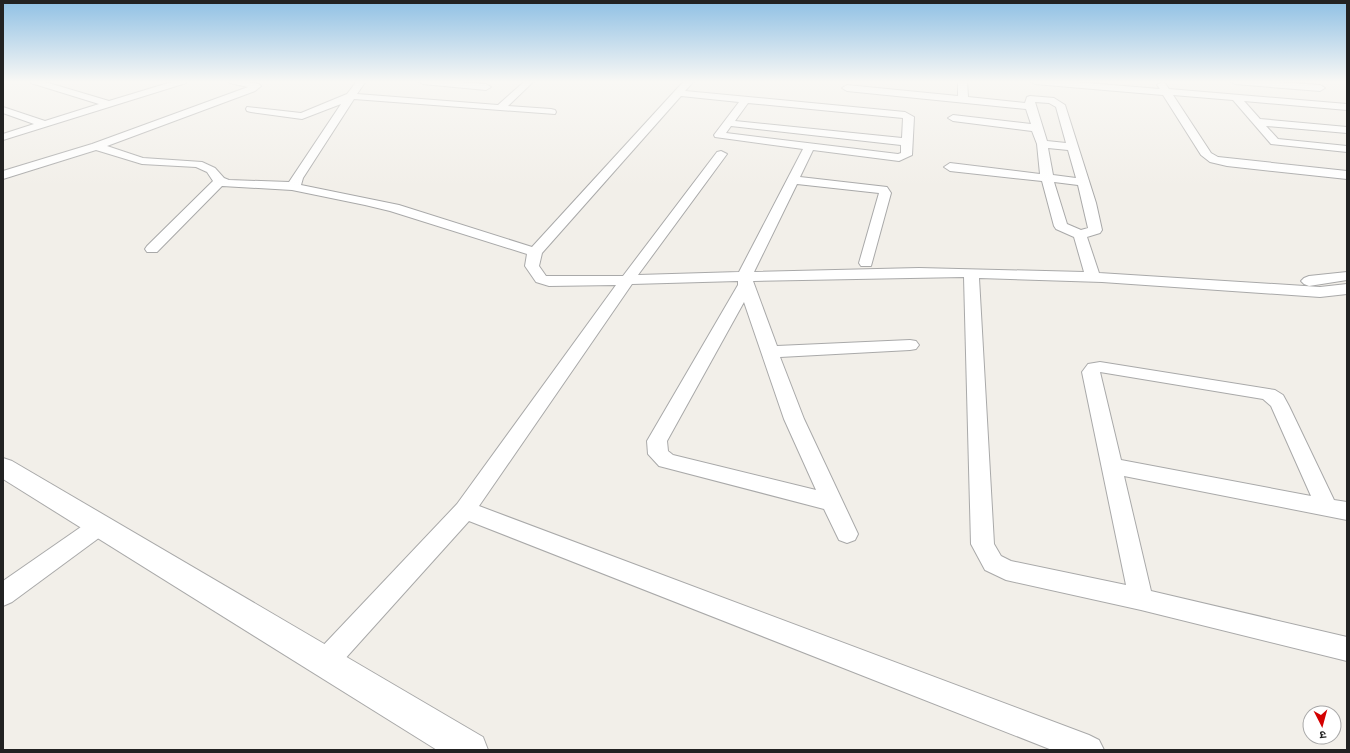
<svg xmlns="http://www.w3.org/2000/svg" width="1350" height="753" font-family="'Fira Sans','Noto Sans Devanagari',sans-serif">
<rect width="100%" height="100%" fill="#f2efe9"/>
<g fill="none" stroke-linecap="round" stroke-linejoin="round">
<defs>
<g id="minor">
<path d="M 30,81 L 42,81 L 109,101 L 175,81 L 188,81 L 186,83 L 3,140 L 3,134 L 34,124 L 3,113 L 3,107 L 45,121 L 99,104 L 31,83 Z"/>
<path d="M 228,81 L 244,81 L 259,84 L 261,86 L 255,91 L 107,146 L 143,158 L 202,162 L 215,168 L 224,178 L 229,180 L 289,182 L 341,104 L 302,119 L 251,112 L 247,111 L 246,109 L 247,107 L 301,113 L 347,94 L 357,81 L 366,81 L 357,94 L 498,105 L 525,81 L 534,81 L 508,106 L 551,109 L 555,110 L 556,112 L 555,114 L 354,99 L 303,178 L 301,185 L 399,205 L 532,247 L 684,81 L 694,81 L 685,91 L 905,112 L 914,117 L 912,155 L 899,161 L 813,150 L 800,177 L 887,187 L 891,193 L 871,266 L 861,266 L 859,263 L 879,193 L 797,184 L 754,272 L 919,268 L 1084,272 L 1074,237 L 1056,229 L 1054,226 L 1042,181 L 950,171 L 944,167 L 950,163 L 1040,174 L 1037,144 L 1032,131 L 953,121 L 948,118 L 953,115 L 1031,124 L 1026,109 L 847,91 L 842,88 L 847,85 L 958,96 L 958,81 L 967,81 L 968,97 L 1025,103 L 1027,97 L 1030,96 L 1054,98 L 1065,105 L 1096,203 L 1102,230 L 1100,233 L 1087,237 L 1099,273 L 1320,287 L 1347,284 L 1347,294 L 1320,297 L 1102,282 L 979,278 L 994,544 L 1001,556 L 1011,561 L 1126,585 L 1082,372 L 1088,364 L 1100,362 L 1275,390 L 1283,395 L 1289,406 L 1334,500 L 1347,502 L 1347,520 L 1124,476 L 1151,591 L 1347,637 L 1347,661 L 1141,610 L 1006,580 L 985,570 L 971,544 L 964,277 L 753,281 L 777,346 L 910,340 L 916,341 L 919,345 L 916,349 L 910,350 L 780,357 L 804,419 L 858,534 L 855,540 L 847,543 L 839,540 L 824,509 L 659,466 L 648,454 L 647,441 L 738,285 L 738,281 L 632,284 L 479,506 L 1089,735 L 1099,740 L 1104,750 L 1052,750 L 469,521 L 334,671 L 325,674 L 316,671 L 312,662 L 316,653 L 457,504 L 616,285 L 549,286 L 536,282 L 525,266 L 527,254 L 390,211 L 365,205 L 292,190 L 222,186 L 157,252 L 147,252 L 145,249 L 147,246 L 213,181 L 207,172 L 196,167 L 142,164 L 96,150 L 3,179 L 3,171 L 92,144 L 248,87 L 230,83 ZM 681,96 L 739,102 L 714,135 L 715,137 L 803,149 L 739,272 L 638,275 L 727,154 L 721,151 L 717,152 L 623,276 L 546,276 L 539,266 L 542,253 ZM 1035,102 L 1049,103 L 1056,107 L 1066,143 L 1047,141 ZM 748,103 L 903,118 L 902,138 L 735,121 ZM 731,126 L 901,145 L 901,153 L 898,154 L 726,133 ZM 1048,148 L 1068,150 L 1076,178 L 1053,175 ZM 1054,182 L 1078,185 L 1088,228 L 1081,230 L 1067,224 ZM 744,302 L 784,419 L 816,490 L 673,455 L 668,451 L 667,441 ZM 1100,372 L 1263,399 L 1271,406 L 1311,496 L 1121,460 Z"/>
<path d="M 418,81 L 447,81 L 486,84 L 491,87 L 486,90 L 423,84 Z"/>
<path d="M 1030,81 L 1063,81 L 1160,89 L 1157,85 L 1162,82 L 1165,83 L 1169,89 L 1347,104 L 1347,110 L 1244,101 L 1260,119 L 1347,127 L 1347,133 L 1266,126 L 1278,139 L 1347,146 L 1347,152 L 1271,144 L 1233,100 L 1173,95 L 1211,153 L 1218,157 L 1347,171 L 1347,179 L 1227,166 L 1210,162 L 1201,155 L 1163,95 L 1035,84 Z"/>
<path d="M 1230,81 L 1263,81 L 1320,85 L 1325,88 L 1320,91 L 1235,84 Z"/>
<path d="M 1347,272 L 1347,280 L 1309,286 L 1304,284 L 1301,281 L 1304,278 L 1309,276 Z"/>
<path d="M 99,517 L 107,520 L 110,526 L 107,532 L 12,602 L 3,606 L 3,581 L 91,520 Z"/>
</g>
<path id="tertiary" d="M 3,458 L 12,461 L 483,737 L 488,750 L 437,750 L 3,479 Z"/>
</defs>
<use href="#minor" stroke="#a9a9a9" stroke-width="2"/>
<use href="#tertiary" stroke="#a9a9a9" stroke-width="2"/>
<use href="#minor" fill="#fff" fill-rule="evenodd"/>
<use href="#tertiary" fill="#fff" fill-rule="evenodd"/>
</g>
<linearGradient id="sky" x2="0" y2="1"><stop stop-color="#8fc0e4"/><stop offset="0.44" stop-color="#f9f8f5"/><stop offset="1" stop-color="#f9f8f5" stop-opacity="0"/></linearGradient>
<rect width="1350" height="186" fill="url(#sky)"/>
<rect width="1350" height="753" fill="none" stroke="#222222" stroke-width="8"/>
<g transform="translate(1322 725) rotate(174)"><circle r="19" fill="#ffffff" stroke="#a7a7a7"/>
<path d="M0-3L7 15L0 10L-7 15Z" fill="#d40000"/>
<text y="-6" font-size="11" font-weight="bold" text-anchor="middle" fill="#222222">उ</text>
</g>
</svg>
